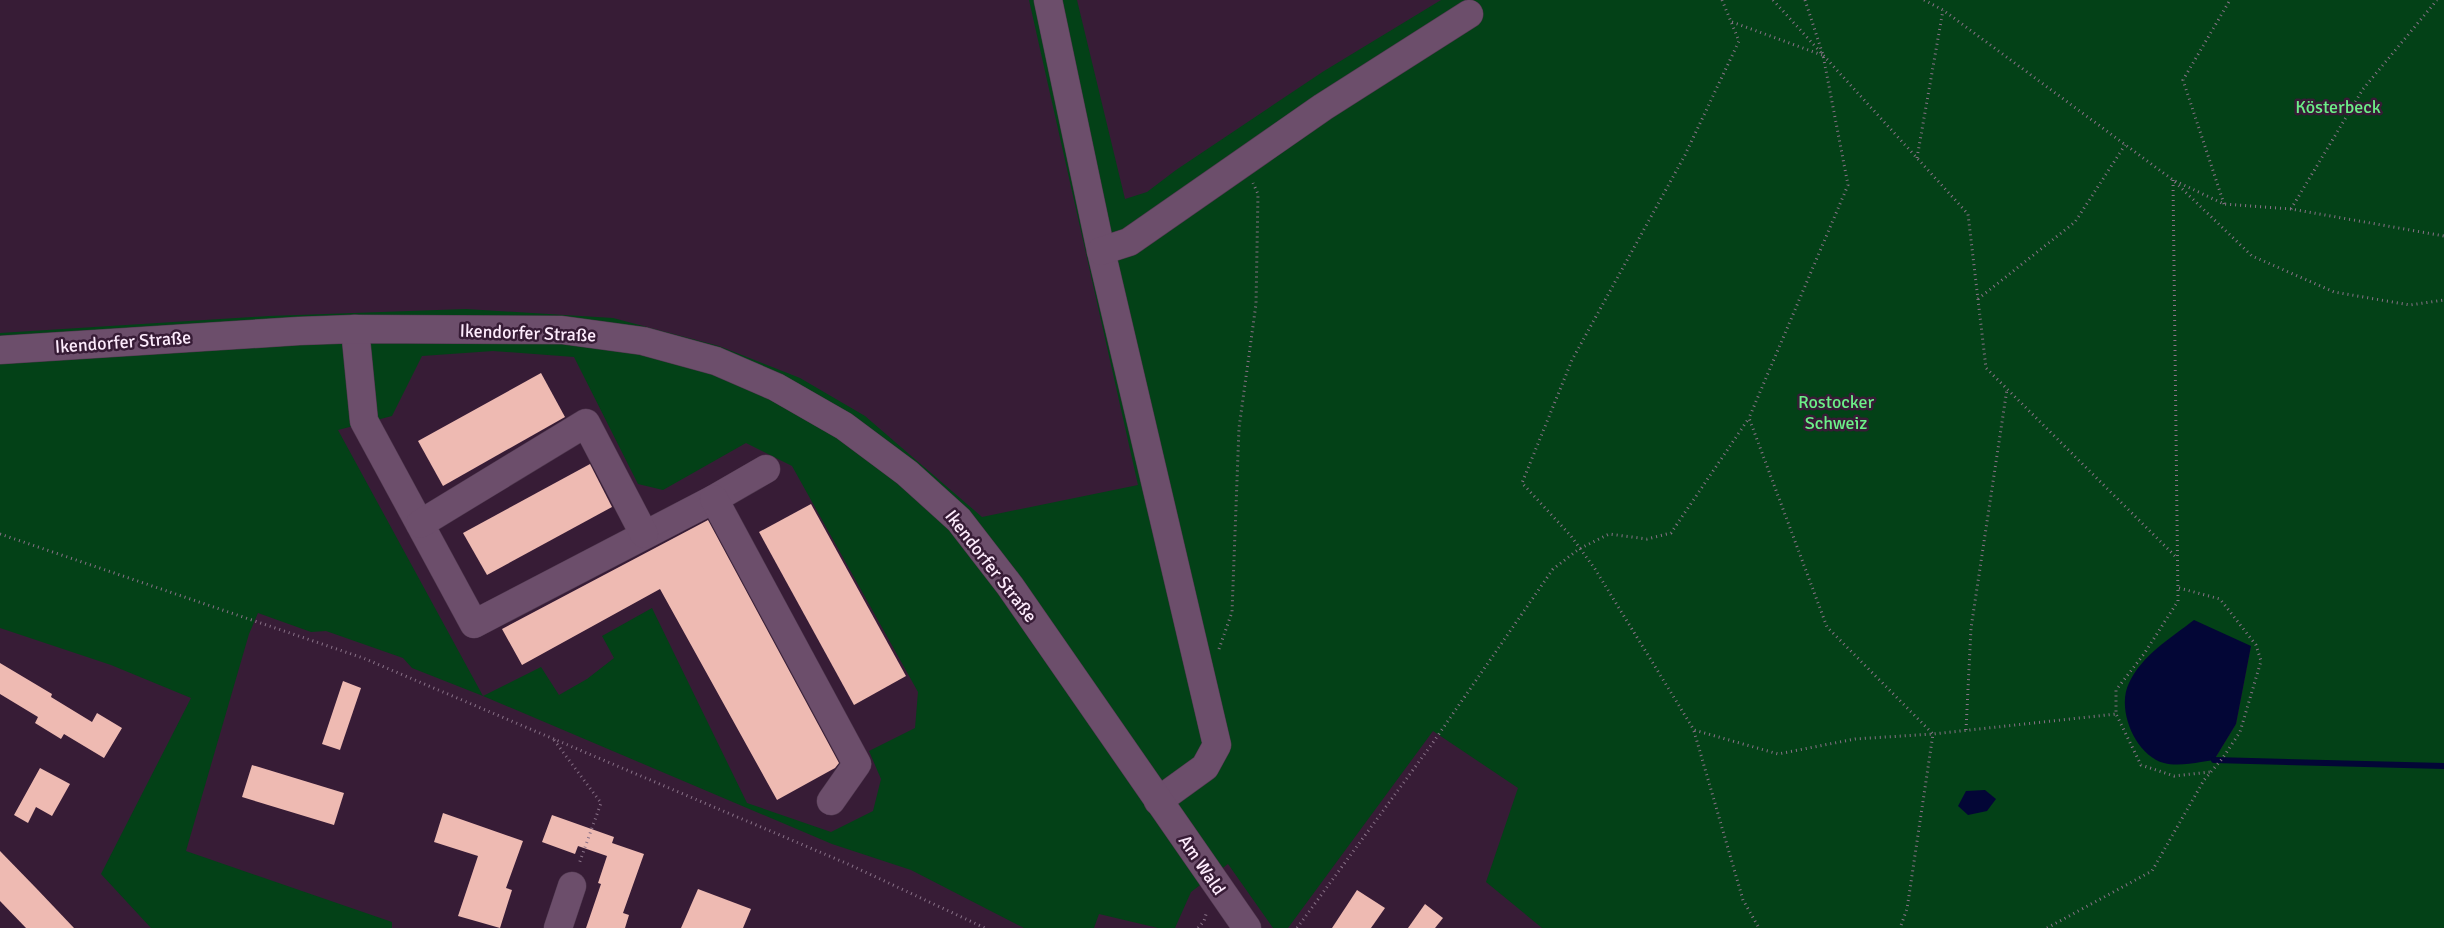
<svg xmlns="http://www.w3.org/2000/svg" width="2444" height="928" font-family="Signika,sans-serif">
<rect width="100%" height="100%" fill="#371c36"/>
<path fill="#034117" fill-rule="evenodd" d="M 1029,0 L 1077,0 L 1125,199 L 1147,192 L 1176,170 L 1324,71 L 1441,0 L 2444,0 L 2444,928 L 1542,928 L 1486,882 L 1518,788 L 1433,731 L 1288,928 L 1273,928 L 1228,864 L 1191,892 L 1175,928 L 1158,928 L 1099,914 L 1094,928 L 1024,928 L 911,870 L 832,844 L 483,696 L 412,668 L 403,658 L 326,631 L 311,632 L 258,613 L 249,634 L 186,851 L 392,922 L 392,928 L 151,928 L 101,874 L 191,698 L 111,665 L 0,628 L 0,333 L 269,316 L 466,309 L 613,318 L 719,346 L 800,378 L 865,416 L 982,517 L 1138,485 ZM 493,351 L 574,357 L 638,484 L 663,490 L 746,443 L 792,466 L 918,692 L 915,728 L 869,751 L 881,779 L 873,811 L 831,832 L 747,803 L 652,608 L 602,636 L 614,658 L 587,679 L 559,695 L 541,667 L 483,696 L 338,430 L 392,416 L 422,356 ZM 2251,646 L 2236,724 L 2214,760 Z"/>
<g fill="#030636">
<path d="M 2194,620 L 2251,646 L 2236,724 L 2214,760 C 2199,762 2179,767 2164,763 C 2135,755 2116,709 2129,683 C 2142,655 2171,638 2194,620 Z"/>
<path d="M 1985,790 L 1996,799 L 1987,811 L 1968,815 L 1958,806 L 1966,791 Z"/>
</g>
<g fill="none" stroke-linecap="round" stroke-linejoin="round">
<path stroke="#030636" stroke-width="6" d="M 2214,760 L 2444,766"/>
</g>
<g fill="#eebab2">
<path d="M 541,373 L 565,417 L 443,486 L 418,441 Z"/>
<path d="M 590,464 L 612,507 L 487,575 L 463,533 Z"/>
<path d="M 811,504 L 906,676 L 854,705 L 759,532 Z"/>
<path d="M 708,520 L 839,763 L 835,768 L 777,800 L 660,589 L 522,665 L 502,629 Z"/>
<path d="M 0,663 L 52,694 L 51,697 L 92,722 L 97,713 L 122,728 L 104,758 L 64,734 L 61,739 L 35,723 L 38,717 L 0,694 Z"/>
<path d="M 343,681 L 361,688 L 340,750 L 322,744 Z"/>
<path d="M 252,765 L 344,793 L 334,825 L 242,797 Z"/>
<path d="M 40,768 L 70,784 L 52,816 L 36,807 L 28,823 L 14,815 Z"/>
<path d="M 443,813 L 523,841 L 506,888 L 512,890 L 500,928 L 458,916 L 478,856 L 434,842 Z"/>
<path d="M 552,815 L 614,837 L 612,843 L 644,854 L 623,913 L 629,915 L 625,928 L 586,928 L 601,884 L 598,883 L 607,856 L 578,846 L 575,854 L 542,842 Z"/>
<path d="M 0,851 L 36,888 L 74,928 L 26,928 L 0,901 Z"/>
<path d="M 698,889 L 751,909 L 743,928 L 681,928 Z"/>
<path d="M 1357,890 L 1385,908 L 1371,928 L 1332,928 Z"/>
<path d="M 1425,904 L 1443,918 L 1435,928 L 1408,928 Z"/>
</g>
<g fill="none" stroke-linecap="round" stroke-linejoin="round">
<defs>
<g id="minor">
<path d="M 1048,0 L 1101,251 L 1217,745 L 1205,767 L 1158,801"/>
<path d="M 1101,251 L 1129,242 L 1323,107 L 1469,14"/>
<path d="M 355,329 L 364,421 L 474,624 L 714,499 L 766,469"/>
<path d="M 0,350 L 299,331 L 355,329 L 562,330 L 643,341 L 716,361 L 776,387 L 844,426 L 907,473 L 959,520 L 1010,586 L 1247,928"/>
<path d="M 714,499 L 857,764 L 831,801"/>
<path d="M 420,524 L 586,423 L 644,534"/>
<path d="M 558,928 L 572,886"/>
</g>
</defs>
<use href="#minor" stroke="#4f384e" stroke-width="29"/>
<g stroke="#897288" stroke-width="3" stroke-dasharray="1 4" stroke-linecap="butt">
<path d="M 1722,0 L 1739,41 L 1685,155 L 1572,360 L 1522,483 L 1571,536 L 1595,569 L 1694,730 L 1778,754 L 1855,739 L 1933,734 L 2116,714"/>
<path d="M 1773,0 L 1968,214 L 1986,368 L 2177,558"/>
<path d="M 1805,0 L 1823,55 L 1848,185 L 1749,418 L 1827,627 L 1933,734 L 1907,909 L 1900,928"/>
<path d="M 1924,0 L 1943,10 L 2173,180 L 2224,204 L 2291,209 L 2444,236"/>
<path d="M 1732,22 L 1822,55"/>
<path d="M 1917,158 L 1943,10"/>
<path d="M 2173,180 L 2178,601 L 2144,654 L 2116,690 L 2116,714 L 2141,765 L 2174,776 L 2210,772"/>
<path d="M 2175,182 L 2252,256 L 2334,292 L 2410,305 L 2444,300"/>
<path d="M 2224,204 L 2183,80 L 2230,0"/>
<path d="M 2291,209 L 2363,89 L 2437,0"/>
<path d="M 1978,299 L 2075,222 L 2125,145"/>
<path d="M 0,534 L 363,658 L 848,864 L 985,928"/>
<path d="M 1219,649 L 1232,612 L 1239,428 L 1256,304 L 1258,194 L 1253,183"/>
<path d="M 1966,730 L 1971,628 L 2007,389"/>
<path d="M 1694,731 L 1743,900 L 1759,928"/>
<path d="M 554,740 L 601,803 L 579,864"/>
<path d="M 1198,928 L 1204,921 L 1207,911"/>
<path d="M 1297,928 L 1432,744 L 1553,569 L 1579,549 L 1609,534 L 1647,539 L 1671,533 L 1749,418"/>
<path d="M 2047,928 L 2152,871 L 2204,780 L 2222,759 L 2240,732 L 2261,661 L 2256,645 L 2220,599 L 2179,588"/>
</g>
<use href="#minor" stroke="#6c4e6b" stroke-width="28"/>
</g>
<g text-anchor="middle" dominant-baseline="central" stroke-width="5" stroke-linejoin="round" paint-order="stroke">
<g font-size="18" fill="#6cf088" stroke="#371c36">
<text x="2338" y="107">Kösterbeck</text>
<text x="1836" y="402">Rostocker<tspan x="1836" dy="21">Schweiz</tspan></text>
</g>
<g font-size="18" fill="#fdebfc" stroke="#371c36">
<text transform="translate(528 333) rotate(2)">Ikendorfer Straße</text>
<text transform="translate(123 342) rotate(-4)">Ikendorfer Straße</text>
<text transform="translate(991 566) rotate(52)">Ikendorfer Straße</text>
<text transform="translate(1202 865) rotate(56)">Am Wald</text>
</g>
</g>
</svg>
